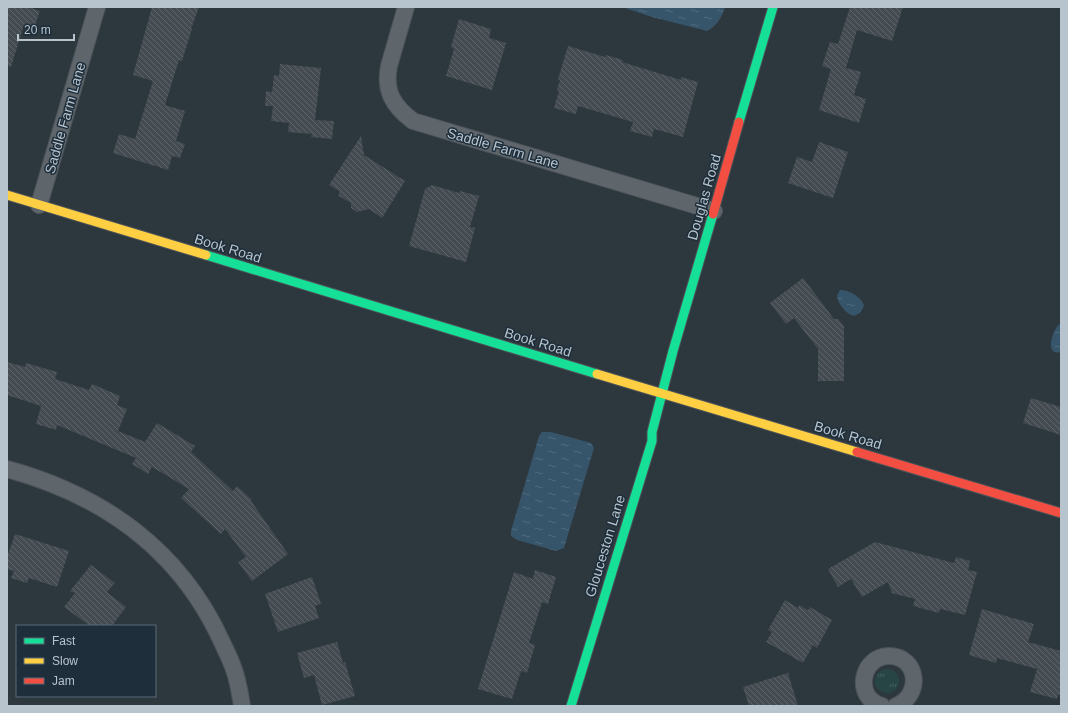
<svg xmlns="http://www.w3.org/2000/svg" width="1068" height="713" font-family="Arial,sans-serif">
<defs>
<pattern id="grass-tufts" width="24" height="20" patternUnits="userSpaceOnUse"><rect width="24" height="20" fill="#284545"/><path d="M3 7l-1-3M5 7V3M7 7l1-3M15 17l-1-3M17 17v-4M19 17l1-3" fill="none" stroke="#455e5f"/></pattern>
<pattern id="water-ripples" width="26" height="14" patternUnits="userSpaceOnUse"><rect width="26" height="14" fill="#36546a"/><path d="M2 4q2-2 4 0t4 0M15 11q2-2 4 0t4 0" fill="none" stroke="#516b7e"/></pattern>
<pattern id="building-back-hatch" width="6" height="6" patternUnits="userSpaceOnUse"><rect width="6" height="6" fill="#444c52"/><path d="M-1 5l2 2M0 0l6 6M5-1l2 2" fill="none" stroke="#5d646a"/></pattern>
</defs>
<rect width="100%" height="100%" fill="#2d373e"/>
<circle fill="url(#grass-tufts)" cx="887" cy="681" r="12"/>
<g fill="url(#water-ripples)">
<path d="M 622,7 L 725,7 C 722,17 717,26 707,31 L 652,17 Z"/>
<path d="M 840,290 C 848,289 863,298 864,306 L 860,313 L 854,316 C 846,314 838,304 837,296 Z"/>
<path d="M 1061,323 L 1061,352 C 1043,357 1053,327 1061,323 Z"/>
<path d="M 542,432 L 551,432 L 591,443 L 594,448 L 564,548 L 556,551 L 517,540 L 511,536 L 511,531 L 539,436 Z"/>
</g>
<g fill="url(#building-back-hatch)">
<path d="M 7,7 L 28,7 L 40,11 L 33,31 L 23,28 L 11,67 L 7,66 Z"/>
<path d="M 152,7 L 199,7 L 191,29 L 192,29 L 182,61 L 179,60 L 165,105 L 185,111 L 176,141 L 185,144 L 180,158 L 172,156 L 168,170 L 113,153 L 119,134 L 135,139 L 153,81 L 133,75 Z"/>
<path d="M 850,7 L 903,7 L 892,41 L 857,30 L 846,68 L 861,72 L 854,95 L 866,99 L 859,123 L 819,110 L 831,69 L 822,66 L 830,42 L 838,44 Z"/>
<path d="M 459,19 L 491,29 L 489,38 L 506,43 L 492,90 L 446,76 L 454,49 L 451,47 Z"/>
<path d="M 568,46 L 605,57 L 606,55 L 623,60 L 622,62 L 681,80 L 681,77 L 698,82 L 683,137 L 654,129 L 652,137 L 630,131 L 633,122 L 578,106 L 576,114 L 554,108 L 559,91 L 557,90 L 560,80 L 558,79 Z"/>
<path d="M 280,64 L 321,68 L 315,120 L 334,121 L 332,139 L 311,137 L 312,134 L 288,132 L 289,123 L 271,121 L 273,106 L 265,106 L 266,91 L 272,92 L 274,75 L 279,76 Z"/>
<path d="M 361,136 L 364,155 L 405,181 L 382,218 L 369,209 L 357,212 L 351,208 L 351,203 L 339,196 L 339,191 L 329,185 Z"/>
<path d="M 819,142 L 848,152 L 833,198 L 788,183 L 797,157 L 812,162 Z"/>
<path d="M 432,185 L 459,193 L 460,191 L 479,196 L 470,227 L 475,228 L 466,262 L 409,246 L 425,189 Z"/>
<path d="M 803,278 L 834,319 L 838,319 L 844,326 L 844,381 L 818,381 L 818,349 L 794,318 L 786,324 L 770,303 Z"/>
<path d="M 7,362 L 25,367 L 26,363 L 57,372 L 55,379 L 89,390 L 92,384 L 120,396 L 117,405 L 127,409 L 118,431 L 145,442 L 157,423 L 195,446 L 191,452 L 233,491 L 237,486 L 252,500 L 251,501 L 288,554 L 252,581 L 238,562 L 246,557 L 225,529 L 221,534 L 181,498 L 189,489 L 152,467 L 148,474 L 132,464 L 136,458 L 57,425 L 56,430 L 36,424 L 41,406 L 7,395 Z"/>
<path d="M 1031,398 L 1061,407 L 1061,435 L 1023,423 Z"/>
<path d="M 15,534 L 69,551 L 57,587 L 29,578 L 27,583 L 11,578 L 14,571 L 7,569 L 7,557 Z"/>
<path d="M 875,542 L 954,563 L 956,557 L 970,561 L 968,570 L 977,572 L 965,615 L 940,609 L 939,613 L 913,606 L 915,599 L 892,593 L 888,582 L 862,597 L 851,579 L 838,587 L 828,569 Z"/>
<path d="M 91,565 L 115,583 L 107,592 L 126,607 L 112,626 L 90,626 L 64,607 L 75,593 L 70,591 Z"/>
<path d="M 535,570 L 556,577 L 548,604 L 542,602 L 529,643 L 535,645 L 527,673 L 521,671 L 512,699 L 478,689 L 514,572 L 533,579 Z"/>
<path d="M 312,577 L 321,604 L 315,606 L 319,618 L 278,632 L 265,594 Z"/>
<path d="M 785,600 L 798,608 L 799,605 L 808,610 L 810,607 L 832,620 L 817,648 L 813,645 L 803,663 L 766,642 L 772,632 L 768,630 Z"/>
<path d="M 982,609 L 1034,624 L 1028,642 L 1061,651 L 1061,695 L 1058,695 L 1057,699 L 1030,692 L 1037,669 L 997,658 L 996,663 L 969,655 Z"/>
<path d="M 337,642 L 343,663 L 345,662 L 355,696 L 322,705 L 314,675 L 304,678 L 297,653 Z"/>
<path d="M 788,673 L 798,706 L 749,706 L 743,687 Z"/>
</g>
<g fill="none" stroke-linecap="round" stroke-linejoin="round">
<defs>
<g id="street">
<path d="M 406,7 L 389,66 C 384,91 393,106 413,121 L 714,211"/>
<path d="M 39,205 L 97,7"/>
<path d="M 7,469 C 102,495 179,549 221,640 C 225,649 230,658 233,667 C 238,679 240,693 242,706"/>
<path d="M 882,706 C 853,698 861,655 890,656 C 919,657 922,696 896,706"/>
</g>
<g id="fast">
<path d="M 739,122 L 773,7"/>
<path d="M 206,255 L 597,374"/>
<path d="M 571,706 L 652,441 L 652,432 L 673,351 L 713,214"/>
</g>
<g id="slow">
<path d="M 7,195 L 206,255"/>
<path d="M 597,374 L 857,452"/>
</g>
<g id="jam">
<path d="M 713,214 L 739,122"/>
<path d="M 857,452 L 1061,513"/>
</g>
</defs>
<use href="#street" stroke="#4b5358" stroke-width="18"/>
<use href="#fast" stroke="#4b5358" stroke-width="11"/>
<use href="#slow" stroke="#4b5358" stroke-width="11"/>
<use href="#jam" stroke="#4b5358" stroke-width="11"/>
<use href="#street" stroke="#5e656b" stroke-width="16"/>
<use href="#fast" stroke="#16e098" stroke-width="9"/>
<use href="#slow" stroke="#ffcf43" stroke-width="9"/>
<use href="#jam" stroke="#f24e42" stroke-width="9"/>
</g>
<g text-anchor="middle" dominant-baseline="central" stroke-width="3" stroke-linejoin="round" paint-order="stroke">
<g font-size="14" fill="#b7c4ce" stroke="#1e2e3b">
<text transform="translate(65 118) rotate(-74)">Saddle Farm Lane</text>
<text transform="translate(503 148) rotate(16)">Saddle Farm Lane</text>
<text transform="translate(704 197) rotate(-74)">Douglas Road</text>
<text transform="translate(228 248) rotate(17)">Book Road</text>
<text transform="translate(538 342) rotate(17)">Book Road</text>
<text transform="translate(848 435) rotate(16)">Book Road</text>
<text transform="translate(605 546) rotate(-73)">Glouceston Lane</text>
</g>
</g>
<rect width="1068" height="713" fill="none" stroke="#b7c4ce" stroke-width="16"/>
<rect x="16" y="625" width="140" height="72" fill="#1e2e3b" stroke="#5b6a76"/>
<rect x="24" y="638" width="20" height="6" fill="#16e098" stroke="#5b6a76"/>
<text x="52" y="645" font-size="12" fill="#b7c4ce">Fast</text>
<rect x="24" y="658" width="20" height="6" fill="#ffcf43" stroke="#5b6a76"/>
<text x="52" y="665" font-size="12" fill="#b7c4ce">Slow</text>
<rect x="24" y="678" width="20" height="6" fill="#f24e42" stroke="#5b6a76"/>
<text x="52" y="685" font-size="12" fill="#b7c4ce">Jam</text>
<path d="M18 34v6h56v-6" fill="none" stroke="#b7c4ce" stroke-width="2"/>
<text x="24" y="34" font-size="12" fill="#b7c4ce" stroke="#1e2e3b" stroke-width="3" paint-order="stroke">20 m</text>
</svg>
